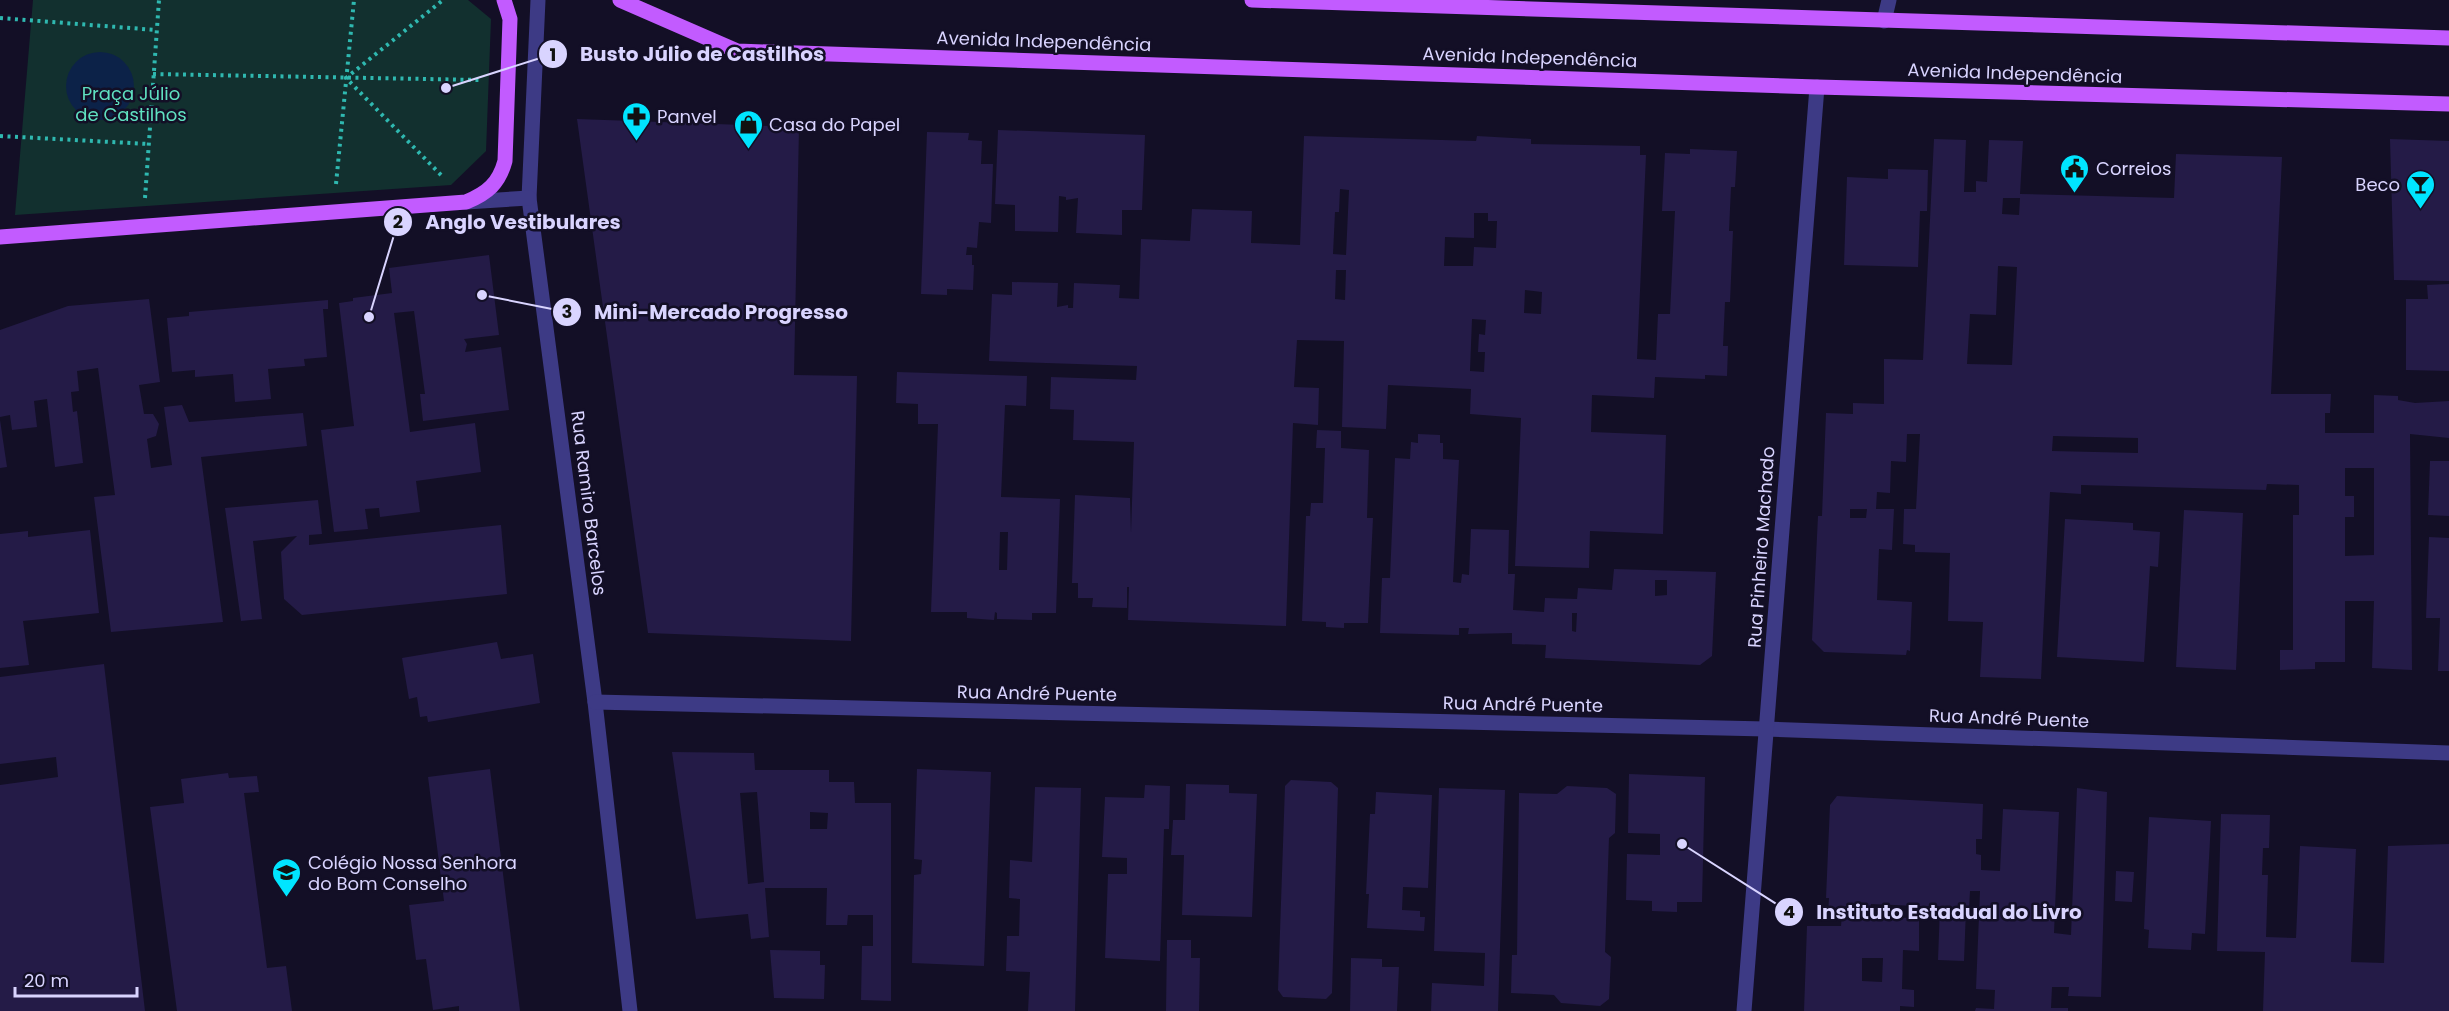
<svg xmlns="http://www.w3.org/2000/svg" width="2449" height="1011" font-family="Poppins,sans-serif">
<rect width="100%" height="100%" fill="#130f26"/>
<path fill="#12302f" d="M 33,0 L 468,0 L 491,19 L 486,151 L 451,185 L 15,215 Z"/>
<circle fill="#0c2248" cx="100" cy="86" r="34"/>
<g fill="#241b47" fill-rule="evenodd">
<path d="M 577,119 L 799,127 L 794,375 L 857,376 L 851,641 L 648,633 Z"/>
<path d="M 998,130 L 1145,135 L 1142,210 L 1122,210 L 1122,235 L 1076,233 L 1078,198 L 1066,200 L 1066,197 L 1059,196 L 1058,232 L 1015,231 L 1015,205 L 995,204 Z"/>
<path d="M 927,132 L 969,133 L 968,140 L 982,141 L 981,164 L 993,164 L 991,223 L 979,222 L 977,248 L 967,247 L 966,255 L 972,255 L 972,265 L 974,265 L 973,290 L 947,289 L 947,295 L 921,294 Z"/>
<path d="M 1304,136 L 1476,141 L 1477,136 L 1531,139 L 1531,144 L 1640,146 L 1640,155 L 1646,155 L 1637,359 L 1656,360 L 1658,314 L 1670,314 L 1675,211 L 1662,211 L 1665,153 L 1690,154 L 1690,149 L 1737,151 L 1735,187 L 1731,187 L 1729,231 L 1733,231 L 1730,302 L 1725,302 L 1723,346 L 1728,346 L 1727,376 L 1705,375 L 1705,379 L 1655,377 L 1654,398 L 1592,395 L 1591,432 L 1666,435 L 1663,534 L 1590,531 L 1589,568 L 1515,566 L 1521,418 L 1470,414 L 1471,389 L 1388,385 L 1386,429 L 1342,427 L 1344,341 L 1297,340 L 1294,387 L 1319,388 L 1318,425 L 1293,423 L 1286,626 L 1128,620 L 1129,587 L 1127,587 L 1127,608 L 1092,607 L 1093,598 L 1078,598 L 1078,583 L 1072,583 L 1075,495 L 1130,498 L 1131,533 L 1134,442 L 1073,440 L 1074,410 L 1050,409 L 1051,377 L 1136,380 L 1137,366 L 989,361 L 992,294 L 1012,295 L 1012,282 L 1058,283 L 1057,307 L 1068,305 L 1068,308 L 1073,308 L 1074,283 L 1120,285 L 1119,298 L 1139,299 L 1141,239 L 1190,241 L 1192,209 L 1252,211 L 1251,243 L 1300,245 ZM 1340,189 L 1349,190 L 1346,255 L 1333,254 L 1335,212 L 1339,212 ZM 1474,213 L 1488,213 L 1488,221 L 1497,221 L 1496,248 L 1474,247 L 1473,266 L 1444,266 L 1445,237 L 1474,238 ZM 1336,270 L 1346,270 L 1345,300 L 1335,299 ZM 1525,290 L 1542,292 L 1541,314 L 1524,313 ZM 1472,319 L 1486,320 L 1485,335 L 1479,334 L 1478,352 L 1485,352 L 1484,372 L 1470,371 Z"/>
<path d="M 1934,139 L 1966,140 L 1964,192 L 1976,192 L 1976,181 L 1987,182 L 1989,140 L 2023,141 L 2020,194 L 2174,198 L 2176,154 L 2282,157 L 2271,394 L 2331,394 L 2330,413 L 2325,413 L 2325,433 L 2374,433 L 2374,395 L 2398,396 L 2398,400 L 2415,403 L 2449,401 L 2449,438 L 2410,434 L 2412,670 L 2372,668 L 2374,601 L 2345,601 L 2345,662 L 2315,662 L 2315,669 L 2280,670 L 2280,650 L 2293,650 L 2293,515 L 2299,515 L 2299,485 L 2267,484 L 2266,490 L 2081,485 L 2081,494 L 2050,492 L 2041,679 L 1980,677 L 1983,622 L 1948,621 L 1950,553 L 1915,552 L 1915,545 L 1903,544 L 1904,509 L 1916,509 L 1920,434 L 1907,434 L 1906,462 L 1891,461 L 1890,493 L 1877,492 L 1876,509 L 1894,509 L 1892,550 L 1879,549 L 1877,600 L 1912,602 L 1910,651 L 1907,650 L 1906,655 L 1824,652 L 1812,640 L 1818,516 L 1822,516 L 1826,413 L 1853,414 L 1853,403 L 1884,404 L 1884,359 L 1923,360 ZM 2003,198 L 2020,198 L 2019,215 L 2002,214 ZM 1998,266 L 2017,267 L 2012,365 L 1967,364 L 1970,314 L 1996,315 ZM 2053,436 L 2138,438 L 2138,453 L 2052,451 ZM 2345,468 L 2374,468 L 2374,555 L 2345,556 L 2345,517 L 2354,517 L 2354,496 L 2345,496 ZM 1850,509 L 1867,509 L 1866,518 L 1850,518 Z"/>
<path d="M 2390,139 L 2449,141 L 2449,281 L 2394,280 Z"/>
<path d="M 1888,169 L 1928,170 L 1927,211 L 1920,211 L 1918,267 L 1844,265 L 1847,177 L 1888,179 Z"/>
<path d="M 489,255 L 499,335 L 464,339 L 467,344 L 465,352 L 501,347 L 509,410 L 423,421 L 420,394 L 425,394 L 414,311 L 394,313 L 410,432 L 475,423 L 481,472 L 416,481 L 420,512 L 380,517 L 379,508 L 365,509 L 368,529 L 334,532 L 321,430 L 354,426 L 339,303 L 353,301 L 353,298 L 392,293 L 389,268 Z"/>
<path d="M 2449,284 L 2449,371 L 2406,370 L 2406,299 L 2428,299 L 2427,285 Z"/>
<path d="M 149,299 L 160,382 L 139,385 L 144,414 L 153,414 L 159,424 L 156,436 L 147,439 L 151,468 L 172,465 L 164,407 L 182,405 L 189,422 L 303,413 L 307,446 L 201,457 L 223,622 L 111,632 L 94,497 L 115,495 L 98,368 L 77,371 L 79,391 L 71,392 L 73,412 L 77,411 L 83,463 L 55,467 L 47,399 L 34,401 L 37,427 L 12,430 L 10,415 L 0,417 L 0,330 L 68,306 Z"/>
<path d="M 328,300 L 328,309 L 323,309 L 327,357 L 304,359 L 305,366 L 268,369 L 271,399 L 235,402 L 233,374 L 195,377 L 195,370 L 172,372 L 167,318 L 189,316 L 189,312 Z"/>
<path d="M 897,372 L 1027,376 L 1026,406 L 1005,405 L 1001,497 L 1060,499 L 1056,613 L 1032,613 L 1032,620 L 997,619 L 997,613 L 995,612 L 994,620 L 967,618 L 967,612 L 931,612 L 938,424 L 918,424 L 918,404 L 896,403 ZM 1000,532 L 1008,532 L 1007,570 L 999,570 Z"/>
<path d="M 0,420 L 7,467 L 0,468 Z"/>
<path d="M 1317,430 L 1341,431 L 1341,448 L 1369,450 L 1367,518 L 1373,518 L 1368,623 L 1344,623 L 1344,628 L 1326,627 L 1326,622 L 1302,621 L 1306,516 L 1310,516 L 1311,503 L 1323,503 L 1325,448 L 1316,448 Z"/>
<path d="M 1418,434 L 1440,435 L 1440,443 L 1443,443 L 1443,459 L 1459,460 L 1453,582 L 1461,583 L 1462,574 L 1469,575 L 1471,529 L 1509,530 L 1508,574 L 1515,574 L 1513,610 L 1544,612 L 1545,598 L 1577,599 L 1578,588 L 1612,590 L 1614,569 L 1716,572 L 1712,656 L 1700,665 L 1545,658 L 1546,645 L 1512,644 L 1512,633 L 1468,634 L 1469,628 L 1459,628 L 1459,635 L 1380,633 L 1382,578 L 1390,578 L 1395,458 L 1410,459 L 1411,442 L 1418,443 ZM 1655,580 L 1667,580 L 1667,595 L 1655,596 ZM 1572,613 L 1577,613 L 1576,632 L 1572,631 Z"/>
<path d="M 2430,461 L 2449,461 L 2449,516 L 2428,515 Z"/>
<path d="M 318,500 L 322,534 L 309,535 L 309,545 L 501,525 L 507,594 L 302,615 L 284,599 L 281,552 L 297,536 L 253,541 L 262,619 L 241,621 L 225,508 Z"/>
<path d="M 2184,510 L 2243,513 L 2236,670 L 2176,667 Z"/>
<path d="M 2065,519 L 2133,523 L 2133,530 L 2160,532 L 2158,567 L 2150,566 L 2144,662 L 2057,657 Z"/>
<path d="M 90,530 L 99,613 L 23,621 L 29,665 L 0,668 L 0,534 L 28,531 L 28,537 Z"/>
<path d="M 2429,537 L 2449,538 L 2449,671 L 2438,671 L 2440,618 L 2426,618 Z"/>
<path d="M 497,642 L 501,659 L 533,654 L 540,703 L 428,722 L 427,716 L 420,717 L 417,697 L 409,699 L 402,658 Z"/>
<path d="M 104,664 L 145,1011 L 0,1011 L 0,785 L 58,777 L 56,757 L 0,764 L 0,677 Z"/>
<path d="M 672,752 L 754,753 L 755,770 L 829,770 L 829,782 L 854,782 L 855,803 L 891,803 L 891,1001 L 861,1000 L 862,946 L 873,946 L 873,915 L 848,915 L 847,925 L 826,925 L 827,888 L 765,888 L 769,937 L 751,939 L 748,914 L 696,919 ZM 757,792 L 764,882 L 748,884 L 740,793 ZM 810,812 L 828,813 L 827,829 L 810,829 Z"/>
<path d="M 490,769 L 520,1011 L 459,1011 L 459,1006 L 433,1010 L 426,959 L 416,960 L 409,905 L 444,901 L 428,777 Z"/>
<path d="M 917,769 L 991,772 L 984,966 L 912,963 L 914,875 L 921,874 L 922,860 L 914,859 Z"/>
<path d="M 228,773 L 229,778 L 257,776 L 259,792 L 244,793 L 267,968 L 286,966 L 292,1011 L 177,1011 L 150,807 L 184,803 L 181,779 Z"/>
<path d="M 1629,774 L 1705,777 L 1702,902 L 1677,902 L 1677,912 L 1652,911 L 1652,901 L 1626,900 L 1627,854 L 1660,855 L 1660,834 L 1628,833 Z"/>
<path d="M 1291,780 L 1331,782 L 1338,788 L 1332,993 L 1326,999 L 1283,997 L 1278,990 L 1285,786 Z"/>
<path d="M 1186,784 L 1229,785 L 1229,793 L 1257,794 L 1252,917 L 1182,915 L 1184,855 L 1171,855 L 1173,820 L 1185,820 Z"/>
<path d="M 1145,785 L 1170,786 L 1169,829 L 1164,829 L 1160,961 L 1105,958 L 1108,874 L 1127,874 L 1127,858 L 1102,857 L 1105,797 L 1144,798 Z"/>
<path d="M 1567,786 L 1607,788 L 1616,794 L 1615,833 L 1609,838 L 1605,952 L 1611,957 L 1609,999 L 1600,1006 L 1561,1003 L 1554,995 L 1511,993 L 1512,955 L 1517,955 L 1519,793 L 1557,794 Z"/>
<path d="M 1035,787 L 1081,788 L 1075,1011 L 1028,1011 L 1030,972 L 1006,971 L 1007,936 L 1019,936 L 1020,899 L 1009,898 L 1010,860 L 1032,862 Z"/>
<path d="M 1439,788 L 1505,790 L 1498,1011 L 1431,1011 L 1432,983 L 1484,986 L 1485,953 L 1434,951 Z"/>
<path d="M 2077,788 L 2107,792 L 2101,997 L 2068,996 L 2069,987 L 2052,987 L 2051,1008 L 2068,1008 L 2068,1011 L 1975,1011 L 1976,1008 L 1994,1009 L 1995,990 L 1976,989 L 1980,891 L 1970,891 L 1969,909 L 1966,909 L 1964,961 L 1938,960 L 1940,907 L 1871,904 L 1870,917 L 1919,918 L 1919,951 L 1903,950 L 1902,989 L 1914,990 L 1914,1007 L 1900,1006 L 1900,1011 L 1804,1011 L 1807,926 L 1841,926 L 1842,915 L 1828,915 L 1829,898 L 1826,898 L 1830,805 L 1837,796 L 1983,804 L 1982,839 L 1976,839 L 1976,854 L 1981,855 L 1981,870 L 2000,871 L 2003,809 L 2059,812 L 2054,933 L 2071,935 ZM 1862,958 L 1883,958 L 1882,982 L 1862,981 Z"/>
<path d="M 1376,792 L 1432,795 L 1428,888 L 1403,887 L 1402,910 L 1420,911 L 1420,917 L 1425,917 L 1424,931 L 1367,928 L 1369,894 L 1366,894 L 1370,814 L 1375,814 Z"/>
<path d="M 2221,814 L 2270,815 L 2269,848 L 2263,848 L 2262,875 L 2268,875 L 2266,937 L 2296,938 L 2300,846 L 2356,849 L 2351,962 L 2384,963 L 2388,846 L 2449,844 L 2449,1011 L 2263,1011 L 2265,952 L 2217,951 Z"/>
<path d="M 2149,817 L 2211,821 L 2205,934 L 2192,933 L 2191,950 L 2148,948 L 2149,930 L 2144,929 Z"/>
<path d="M 2116,871 L 2134,872 L 2132,902 L 2115,901 Z"/>
<path d="M 1167,940 L 1191,940 L 1191,958 L 1200,958 L 1199,1011 L 1166,1011 Z"/>
<path d="M 770,950 L 820,951 L 820,965 L 825,965 L 824,999 L 774,998 Z"/>
<path d="M 1351,958 L 1382,959 L 1382,967 L 1399,967 L 1397,1011 L 1350,1011 Z"/>
</g>
<g fill="none" stroke-linecap="round" stroke-linejoin="round">
<g stroke="#2fb8b0" stroke-width="4" stroke-dasharray="3 4.5" stroke-linecap="butt">
<path d="M 0,18 L 156,30"/>
<path d="M 153,74 L 480,80"/>
<path d="M 0,136 L 149,144"/>
<path d="M 441,175 L 346,78 L 443,0"/>
<path d="M 336,184 L 354,0"/>
<path d="M 145,198 L 159,0"/>
</g>
<g stroke="#3d3a85" stroke-width="15">
<path d="M 538,0 L 529,198 L 595,702 L 630,1011"/>
<path d="M 1884,21 L 1889,0"/>
<path d="M 466,202 L 529,198"/>
<path d="M 595,702 L 1766,729 L 2449,753"/>
<path d="M 1744,1011 L 1817,87"/>
</g>
<g stroke="#c25bff" stroke-width="15">
<path d="M 620,0 L 737,51 L 1817,87 L 2449,104"/>
<path d="M 1252,0 L 2449,38"/>
<path d="M 0,237 L 466,202 C 488,193 499,183 505,161 L 510,19 L 504,0"/>
</g>
</g>
<defs>
<symbol id="pharmacy-pin" viewBox="-11 -11 22 30"><path d="M0 17L-7.5 6A9.5 9.5 0 1 1 7.5 6Z" fill="#00e5ff" stroke="#130f26"/><path d="M-2-6h4v4h4v4h-4v4h-4v-4h-4v-4h4Z" fill="#111"/></symbol>
<symbol id="shop-pin" viewBox="-11 -11 22 30"><path d="M0 17L-7.5 6A9.5 9.5 0 1 1 7.5 6Z" fill="#00e5ff" stroke="#130f26"/><path d="M-5-2.5h2.3a2.7 3.5 0 0 1 5.4 0H5L5.5 6h-11ZM-1.5-2.5h3a1.5 2.3 0 0 0-3 0Z" fill="#111"/></symbol>
<symbol id="civic-pin" viewBox="-11 -11 22 30"><path d="M0 17L-7.5 6A9.5 9.5 0 1 1 7.5 6Z" fill="#00e5ff" stroke="#130f26"/><path d="M-.6-6.5H3V-4.5H.6V-3L4-1V1h2V6H-6V1h2V-1L-.6-3ZM-1.2 2.5V6h2.4V2.5Z" fill="#111"/></symbol>
<symbol id="bar-pin" viewBox="-11 -11 22 30"><path d="M0 17L-7.5 6A9.5 9.5 0 1 1 7.5 6Z" fill="#00e5ff" stroke="#130f26"/><path d="M-6-5H6L.8 .8V4.5H3.5V6h-7V4.5H-.8V.8Z" fill="#111"/></symbol>
<symbol id="school-pin" viewBox="-11 -11 22 30"><path d="M0 17L-7.5 6A9.5 9.5 0 1 1 7.5 6Z" fill="#00e5ff" stroke="#130f26"/><path d="M0-5L7-2L0 1L-7-2ZM-4 1L0 2.5L4 1V4Q0 6-4 4Z" fill="#111"/></symbol>
</defs>
<g fill-rule="evenodd">
<use href="#pharmacy-pin" x="620" y="100" width="33" height="45"/>
<use href="#shop-pin" x="732" y="108" width="33" height="45"/>
<use href="#civic-pin" x="2058" y="152" width="33" height="45"/>
<use href="#bar-pin" x="2404" y="168" width="33" height="45"/>
<use href="#school-pin" x="270" y="856" width="33" height="45"/>
</g>
<g text-anchor="middle" dominant-baseline="central" stroke-width="5" stroke-linejoin="round" paint-order="stroke">
<g font-size="18" fill="#d9d4ff" stroke="#130f26">
<text transform="translate(1044 41) rotate(2)">Avenida Independência</text>
<text transform="translate(1530 57) rotate(2)">Avenida Independência</text>
<text transform="translate(2015 73) rotate(2)">Avenida Independência</text>
<text transform="translate(589 503) rotate(83)">Rua Ramiro Barcelos</text>
<text transform="translate(1761 547) rotate(-86)">Rua Pinheiro Machado</text>
<text transform="translate(1037 693) rotate(1)">Rua André Puente</text>
<text transform="translate(1523 704) rotate(1)">Rua André Puente</text>
<text transform="translate(2009 718) rotate(2)">Rua André Puente</text>
</g>
<g font-size="18" fill="#5fe0c0" stroke="#130f26">
<text x="131" y="93">Praça Júlio<tspan x="131" dy="21">de Castilhos</tspan></text>
</g>
<g font-size="18" fill="#d9d4ff" stroke="#130f26" text-anchor="start">
<text x="657" y="116">Panvel</text>
<text x="769" y="124">Casa do Papel</text>
<text x="2096" y="168">Correios</text>
<text x="2400" y="184" text-anchor="end">Beco</text>
<text x="308" y="862">Colégio Nossa Senhora<tspan x="308" dy="21">do Bom Conselho</tspan></text>
</g>
</g>
<path fill="none" stroke="#d9d4ff" stroke-width="2" d="M446 88L553 54M369 317L398 222M482 295L567 312M1682 844L1789 912"/>
<g fill="#d9d4ff" stroke="#130f26" stroke-width="2">
<circle cx="446" cy="88" r="6"/>
<circle cx="369" cy="317" r="6"/>
<circle cx="482" cy="295" r="6"/>
<circle cx="1682" cy="844" r="6"/>
<circle cx="553" cy="54" r="15"/>
<circle cx="398" cy="222" r="15"/>
<circle cx="567" cy="312" r="15"/>
<circle cx="1789" cy="912" r="15"/>
</g>
<g font-size="18" text-anchor="middle" font-weight="bold" fill="#111">
<text x="553" y="61">1</text>
<text x="398" y="228">2</text>
<text x="567" y="318">3</text>
<text x="1789" y="918">4</text>
</g>
<g font-size="20" text-anchor="middle" font-weight="bold" fill="#d9d4ff" stroke="#130f26" stroke-width="5" stroke-linejoin="round" paint-order="stroke">
<text x="702" y="61">Busto Júlio de Castilhos</text>
<text x="523" y="229">Anglo Vestibulares</text>
<text x="721" y="319">Mini-Mercado Progresso</text>
<text x="1949" y="919">Instituto Estadual do Livro</text>
</g>
<path d="M15 987v9h122v-9" fill="none" stroke="#d9d4ff" stroke-width="3"/>
<text x="24" y="987" font-size="18" fill="#d9d4ff" stroke="#130f26" stroke-width="4.5" paint-order="stroke">20 m</text>
</svg>
